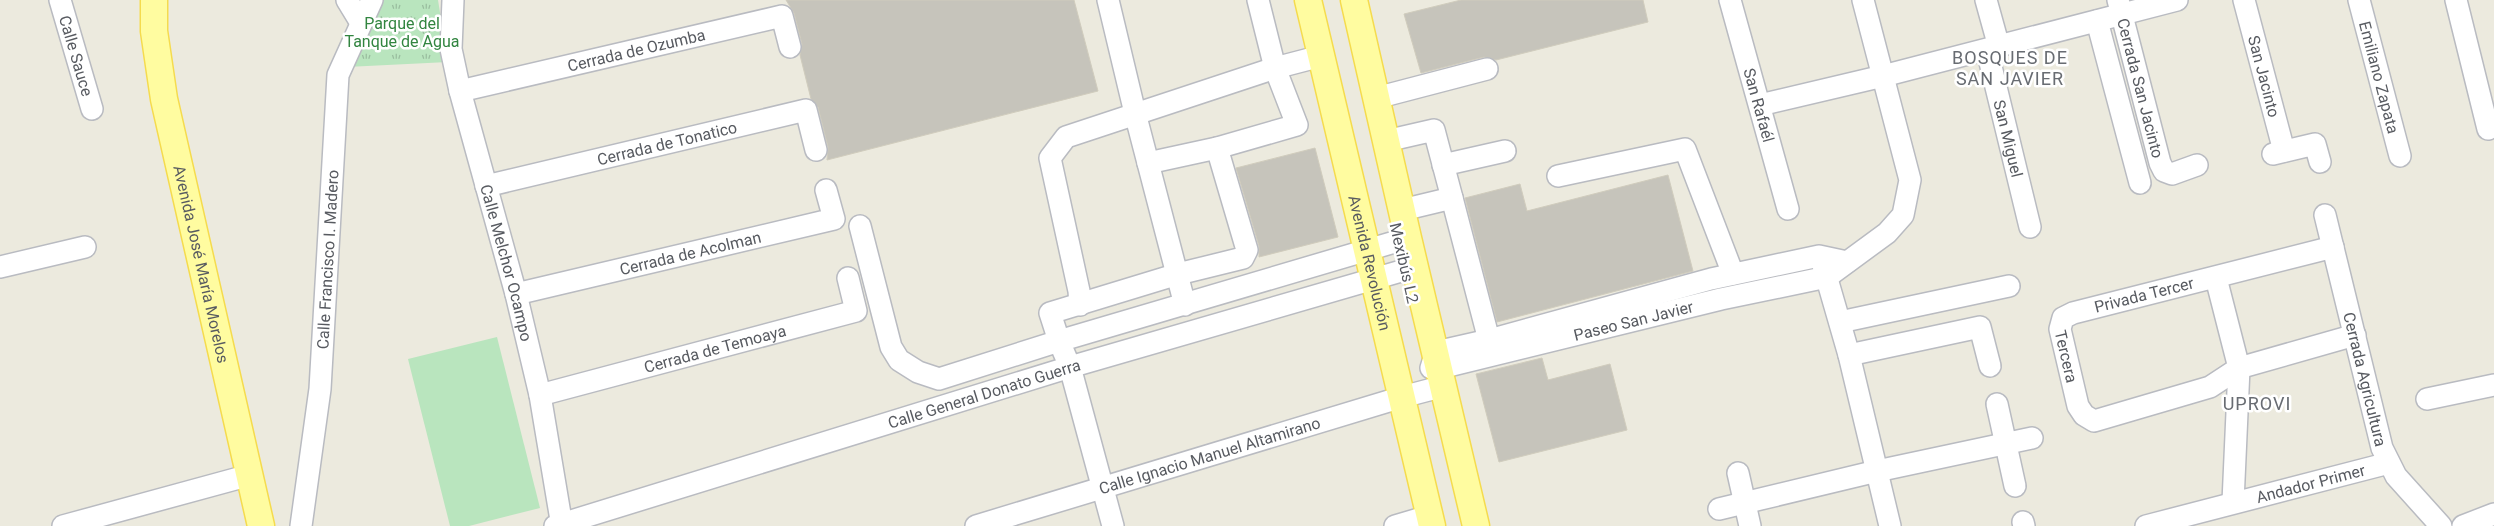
<svg xmlns="http://www.w3.org/2000/svg" width="2494" height="526" font-family="Roboto,sans-serif">
<defs>
<pattern id="park-tufts" width="24" height="20" patternUnits="userSpaceOnUse" patternTransform="scale(1.25)"><rect width="24" height="20" fill="#b9e5be"/><path d="M3 7l-1-3M5 7V3M7 7l1-3M15 17l-1-3M17 17v-4M19 17l1-3" fill="none" stroke="#99bd9e"/></pattern>
</defs>
<rect width="100%" height="100%" fill="#eceade"/>
<path fill="url(#park-tufts)" d="M 382,0 L 438,0 L 448,62 L 347,67 Z"/>
<path fill="#b9e5be" d="M 497,337 L 540,508 L 469,526 L 450,526 L 408,359 Z"/>
<g fill="#c6c4bb" stroke="#d0ccbd">
<path d="M 786,0 L 1074,0 L 1098,91 L 827,160 L 828,147 L 818,107 L 811,99 L 800,55 L 802,44 L 794,13 Z"/>
<path d="M 1461,0 L 1643,0 L 1648,22 L 1496,60 L 1484,57 L 1421,73 L 1404,14 Z"/>
<path d="M 1315,148 L 1338,237 L 1259,257 L 1259,246 L 1236,168 Z"/>
<path d="M 1668,175 L 1693,271 L 1497,322 L 1465,198 L 1520,184 L 1527,211 Z"/>
<path d="M 1542,358 L 1548,380 L 1610,364 L 1627,430 L 1499,462 L 1476,374 Z"/>
</g>
<g fill="none" stroke-linecap="round" stroke-linejoin="round">
<defs>
<g id="minor">
<path id="s1" d="M 60,0 L 92,109"/>
<path d="M 347,0 L 361,23"/>
<path id="s2" d="M 453,0 L 451,49 L 460,91 L 516,294 L 540,395 L 562,526"/>
<path d="M 1108,0 L 1135,113 L 1185,305"/>
<path id="s3" d="M 1730,0 L 1788,209"/>
<path d="M 1986,0 L 1999,47"/>
<path id="s4" d="M 2118,0 L 2160,163 L 2164,171 L 2172,174 L 2197,165"/>
<path id="s5" d="M 2244,0 L 2284,151"/>
<path id="s6" d="M 2359,0 L 2400,156"/>
<path d="M 2456,0 L 2488,129"/>
<path d="M 2097,21 L 2140,183"/>
<path id="s7" d="M 1987,50 L 2030,227"/>
<path id="s8" d="M 460,91 L 782,16 L 790,47"/>
<path d="M 1376,98 L 1487,69"/>
<path d="M 1760,105 L 1883,76 L 2177,0"/>
<path d="M 1386,141 L 1434,130 L 1452,198"/>
<path d="M 2273,154 L 2315,144 L 2320,162"/>
<path d="M 1148,163 L 1217,148 L 1297,125 L 1275,68 L 1258,0"/>
<path d="M 1443,165 L 1505,151"/>
<path d="M 1558,176 L 1685,149 L 1733,274"/>
<path id="s9" d="M 486,186 L 806,110 L 816,150"/>
<path d="M 1402,210 L 1452,198 L 1489,340"/>
<path id="s10" d="M 2325,215 L 2382,448 L 2396,476 L 2441,526"/>
<path d="M 860,226 L 891,347 L 899,360 L 918,372 L 939,379 L 1059,341 L 1408,238"/>
<path id="s11" d="M 2333,247 L 2073,313 L 2063,318 L 2060,329 L 2078,406 L 2084,415 L 2094,421 L 2210,387 L 2239,368 L 2355,335"/>
<path d="M 1823,265 L 1849,355 L 1890,526"/>
<path d="M 0,267 L 85,247"/>
<path d="M 2216,278 L 2239,368 L 2233,502"/>
<path id="s12" d="M 516,294 L 834,219 L 826,190"/>
<path d="M 1080,305 L 1079,291 L 1050,158 L 1066,137 L 1275,68 L 1321,56"/>
<path d="M 1840,322 L 2009,286"/>
<path d="M 1849,355 L 1980,327 L 1990,366"/>
<path d="M 1431,368 L 1436,352 L 1489,340 L 1711,279 L 1819,256 L 1847,262"/>
<path id="s13" d="M 1440,368 L 1721,299 L 1827,277 L 1887,233 L 1903,215 L 1910,180 L 1863,0"/>
<path id="s14" d="M 540,395 L 856,311 L 848,278"/>
<path d="M 2427,399 L 2494,385"/>
<path d="M 1997,404 L 2015,486"/>
<path d="M 1738,473 L 1750,526"/>
<path d="M 1719,509 L 1877,471 L 2032,438"/>
<path d="M 2023,522 L 2024,526"/>
<path d="M 63,526 L 250,475"/>
<path id="s15" d="M 301,526 L 320,389 L 338,75 L 372,0"/>
<path id="s16" d="M 555,526 L 1070,367 L 1415,267"/>
<path id="s17" d="M 976,526 L 1402,397 L 1444,386"/>
<path d="M 1113,526 L 1070,367 L 1059,341 L 1050,313 L 1178,274 L 1243,258 L 1247,250 L 1217,148"/>
<path d="M 1395,526 L 1429,516"/>
<path id="s18" d="M 2146,526 L 2389,463"/>
<path d="M 2463,526 L 2494,514"/>
</g>
<g id="major">
<path id="s19" d="M 154,0 L 154,31 L 164,99 L 261,526"/>
<path id="s20" d="M 1308,0 L 1432,526"/>
<path d="M 1354,0 L 1408,238 L 1476,526"/>
</g>
</defs>
<use href="#minor" stroke="#b9bbc1" stroke-width="24"/>
<use href="#major" stroke="#f5db4e" stroke-width="29"/>
<use href="#minor" stroke="#fff" stroke-width="21"/>
<use href="#major" stroke="#fffca0" stroke-width="26"/>
</g>
<g text-anchor="middle" dominant-baseline="central" stroke-width="5" stroke-linejoin="round" paint-order="stroke">
<g font-size="16" fill="#328540" stroke="#fff">
<text x="402" y="23">Parque del<tspan x="402" dy="18">Tanque de Agua</tspan></text>
</g>
<g font-size="16" fill="#575a60" stroke="#fff">
<text stroke="none"><textPath href="#s8" startOffset="181">Cerrada de Ozumba</textPath></text>
<text stroke="none"><textPath href="#s1" startOffset="58">Calle Sauce</textPath></text>
<text stroke="none"><textPath href="#s5" startOffset="79">San Jacinto</textPath></text>
<text stroke="none"><textPath href="#s6" startOffset="80">Emiliano Zapata</textPath></text>
<text stroke="none"><textPath href="#s4" startOffset="91">Cerrada San Jacinto</textPath></text>
<text stroke="none"><textPath href="#s3" startOffset="109">San Rafaél</textPath></text>
<text stroke="none"><textPath href="#s7" startOffset="91">San Miguel</textPath></text>
<text stroke="none"><textPath href="#s9" startOffset="186">Cerrada de Tonatico</textPath></text>
<text stroke="none"><textPath href="#s12" startOffset="179">Cerrada de Acolman</textPath></text>
<text stroke="none"><textPath href="#s15" startOffset="268">Calle Francisco I. Madero</textPath></text>
<text stroke="none"><textPath href="#s2" startOffset="270">Calle Melchor Ocampo</textPath></text>
<text stroke="none"><textPath href="#s20" startOffset="270">Avenida Revolución</textPath></text>
<text transform="translate(1404 263) rotate(77)">Mexibús L2</text>
<text stroke="none"><textPath href="#s19" startOffset="269">Avenida José María Morelos</textPath></text>
<text transform="translate(2144 295) rotate(-14)">Privada Tercer</text>
<text stroke="none"><textPath href="#s13" startOffset="199">Paseo San Javier</textPath></text>
<text stroke="none"><textPath href="#s14" startOffset="181">Cerrada de Temoaya</textPath></text>
<text stroke="none"><textPath href="#s11" startOffset="319">Tercera</textPath></text>
<text stroke="none"><textPath href="#s10" startOffset="169">Cerrada Agricultura</textPath></text>
<text stroke="none"><textPath href="#s16" startOffset="449">Calle General Donato Guerra</textPath></text>
<text stroke="none"><textPath href="#s17" startOffset="244">Calle Ignacio Manuel Altamirano</textPath></text>
<text stroke="none"><textPath href="#s18" startOffset="170">Andador Primer</textPath></text>
</g>
<g font-size="18" letter-spacing="1" fill="#686c72" stroke="#fff">
<text x="2010" y="57">BOSQUES DE<tspan x="2010" dy="21">SAN JAVIER</tspan></text>
<text x="2257" y="403">UPROVI</text>
</g>
</g>
</svg>
